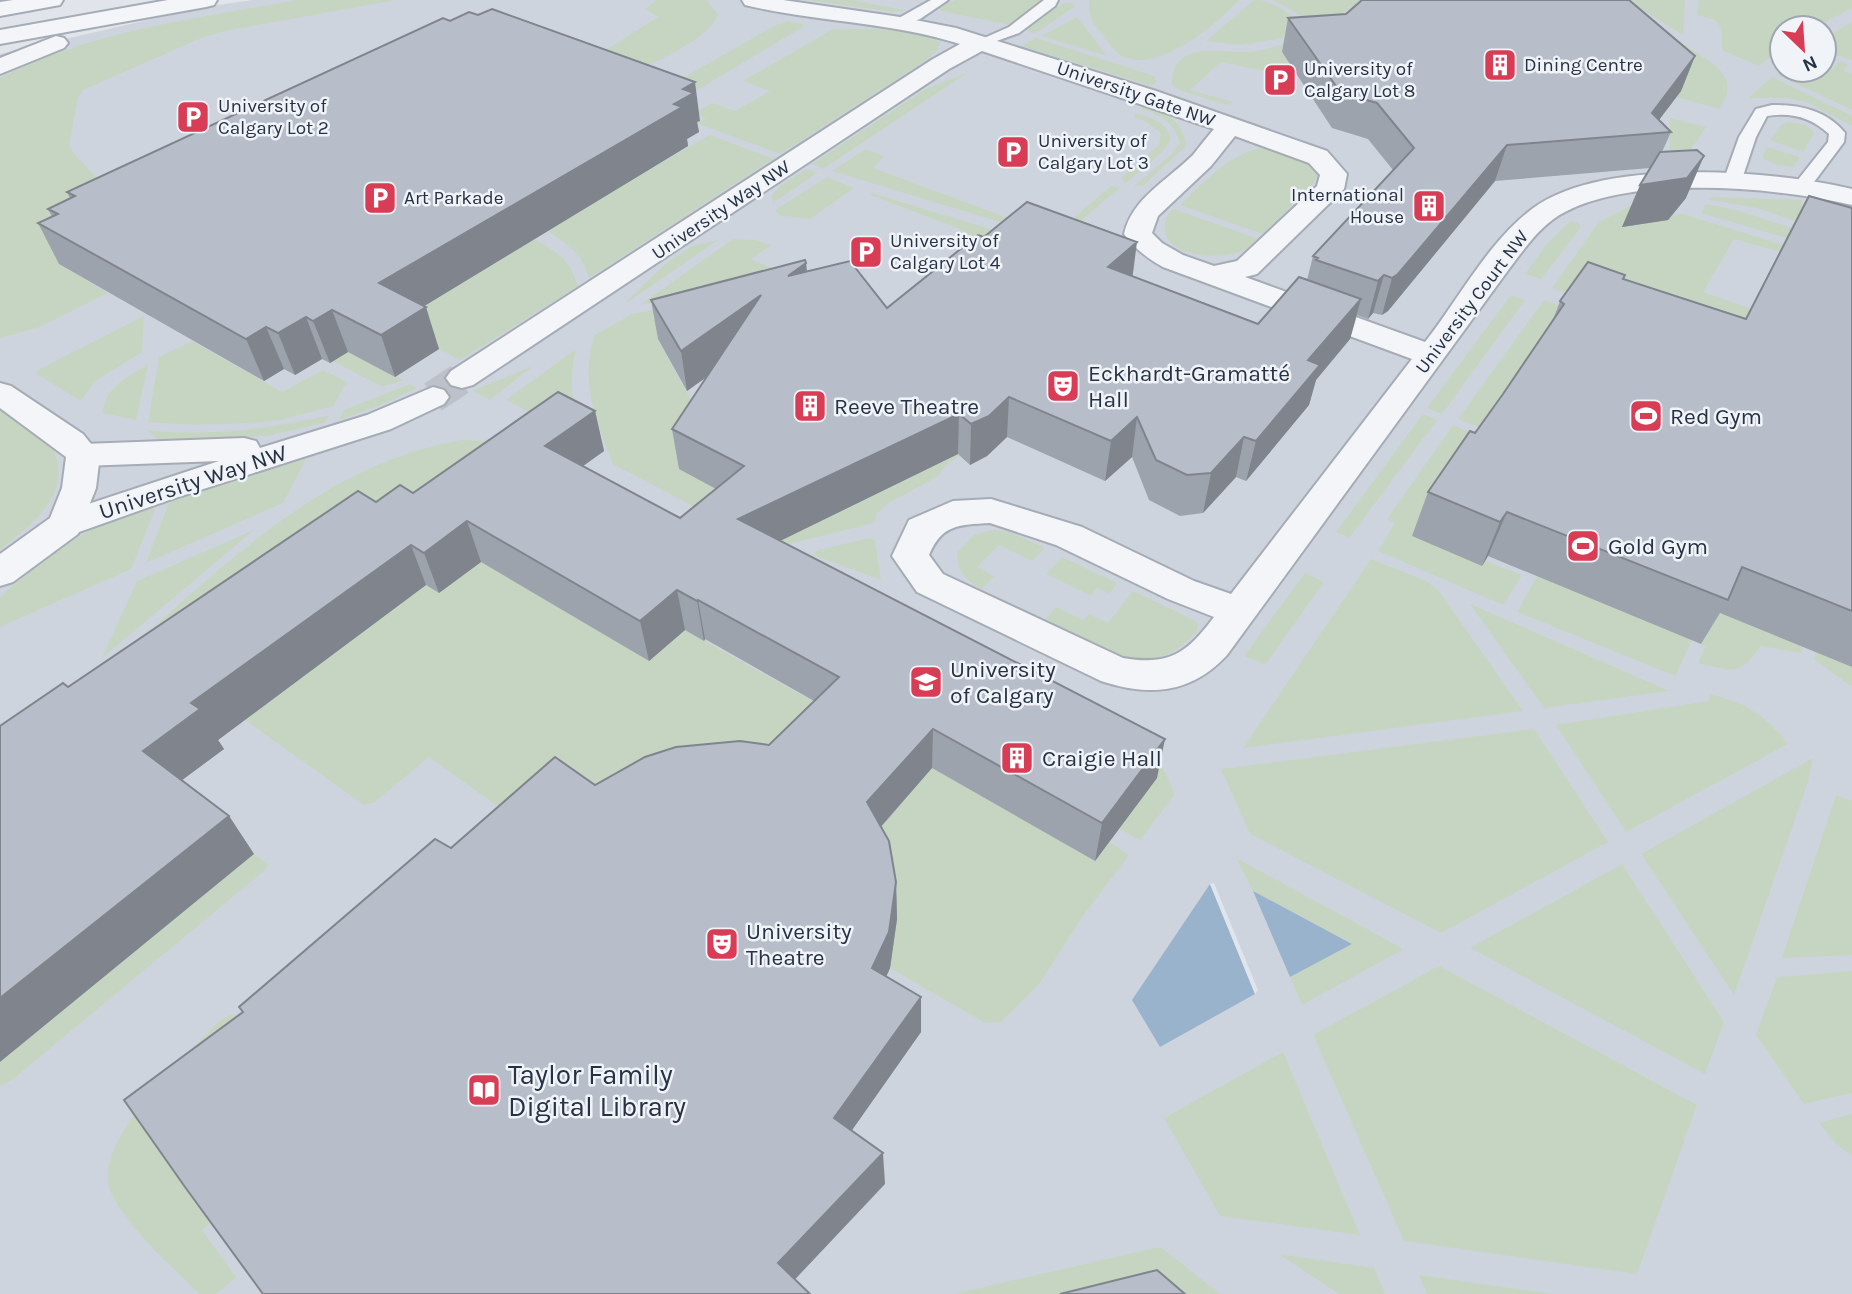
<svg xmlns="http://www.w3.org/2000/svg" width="1852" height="1294" font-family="Karla,sans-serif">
<rect width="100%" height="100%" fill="#e1e5eb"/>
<path fill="#ced4dd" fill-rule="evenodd" d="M 252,0 L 1852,0 L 1852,1294 L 0,1294 L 0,54 L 204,7 ZM 1782,28 L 1824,28 L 1824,70 L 1782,70 Z"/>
<g fill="#c6d5c1">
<path d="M 297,0 L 396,0 L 225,31 L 201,38 L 83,90 L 78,97 L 69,145 L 75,155 L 112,193 L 60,265 L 108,293 L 40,327 L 0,338 L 0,78 C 94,30 194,19 297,0 Z"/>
<path d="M 656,0 L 706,0 L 718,14 C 712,38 649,65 626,76 L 587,62 L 658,17 L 646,9 Z"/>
<path d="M 807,0 L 852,0 L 909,11 L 894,12 Z"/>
<path d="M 956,0 L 1043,0 L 1010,25 L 941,11 L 940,7 Z"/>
<path d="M 1089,0 L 1239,0 C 1217,25 1159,72 1124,57 C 1116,54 1110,45 1105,38 C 1095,26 1087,16 1089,0 Z"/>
<path d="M 1254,0 C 1272,0 1286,11 1299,22 L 1288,37 L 1243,45 L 1206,41 Z"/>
<path d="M 1273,0 L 1365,0 L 1322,25 C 1303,21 1291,8 1273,0 Z"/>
<path d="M 1617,0 L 1715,65 C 1731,80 1731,91 1719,109 L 1676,97 Z"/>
<path d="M 1627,0 L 1685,0 L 1683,35 Z"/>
<path d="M 1699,0 L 1852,0 L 1852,8 L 1814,28 L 1782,28 L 1782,48 L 1759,66 L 1722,50 L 1722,31 L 1715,20 L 1697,15 Z"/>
<path d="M 1064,3 L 1075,3 L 1074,7 L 1036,33 L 1031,33 L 1025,28 Z"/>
<path d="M 1077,17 L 1107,56 L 1042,36 Z"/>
<path d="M 788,21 L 803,24 L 803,27 L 674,104 L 658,92 L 774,26 Z"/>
<path d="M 1852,22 L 1852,60 L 1824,52 L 1824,38 Z"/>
<path d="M 833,29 C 861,30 920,25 940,43 L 937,51 L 925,61 L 780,154 L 696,123 L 706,118 L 694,113 L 712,103 L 735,111 L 770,91 L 743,81 Z"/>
<path d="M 1036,38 L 1145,73 L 1155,77 L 1156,82 L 1152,86 L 1021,46 Z"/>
<path d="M 1301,39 L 1282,53 L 1292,68 L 1260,70 L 1221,62 L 1190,90 L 1233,102 L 1227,105 L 1179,90 L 1172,84 C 1173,40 1216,53 1246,52 C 1264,51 1283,44 1301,39 Z"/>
<path d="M 1839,61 L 1848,64 L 1843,71 L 1852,74 L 1852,110 L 1776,74 L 1782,69 L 1824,70 L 1824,67 L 1833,69 Z"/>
<path d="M 967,73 L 823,169 L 812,164 L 927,88 Z"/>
<path d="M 1772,77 L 1852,116 L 1852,126 L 1806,102 L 1788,98 L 1748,98 Z"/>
<path d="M 1145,105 C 1168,114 1182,120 1186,146 L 1143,186 L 1134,186 L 1172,154 L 1180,143 C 1174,122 1161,115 1141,109 Z"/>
<path d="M 1135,113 C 1151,118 1169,122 1170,141 L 1163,151 L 1126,183 L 1121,178 L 1159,145 L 1161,133 L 1145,121 L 1134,117 Z"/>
<path d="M 1670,118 L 1706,127 L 1685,158 L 1670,163 Z"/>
<path d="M 1788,122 L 1804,124 L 1814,133 L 1803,152 L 1770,140 L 1781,125 Z"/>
<path d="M 710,135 L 773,159 L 589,278 C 582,252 566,243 544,229 Z"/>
<path d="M 1267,147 L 1306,157 L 1319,173 L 1315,182 L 1263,234 L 1180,205 C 1206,181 1230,151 1267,147 Z"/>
<path d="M 1767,147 L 1800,157 L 1794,167 L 1777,165 L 1762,158 Z"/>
<path d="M 866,149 L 884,156 L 873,168 L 1044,231 L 1069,222 L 1111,186 L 1121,187 L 1085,217 L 1080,225 L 1087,254 L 1000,222 L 832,171 Z"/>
<path d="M 806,169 L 817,173 L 773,203 L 772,195 L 780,186 Z"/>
<path d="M 827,177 L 854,188 L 810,219 L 781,216 L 775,210 Z"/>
<path d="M 872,193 L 1013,236 L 987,258 L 950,244 L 965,231 L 870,195 Z"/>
<path d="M 1711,197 L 1801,200 L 1810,226 L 1757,208 L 1710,200 Z"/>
<path d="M 1706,204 L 1740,211 L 1852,248 L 1852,257 L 1701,213 Z"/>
<path d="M 1632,205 L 1672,215 L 1683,214 L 1784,245 L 1780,252 L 1734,239 L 1703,292 L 1750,308 L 1732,345 L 1552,288 L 1599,222 Z"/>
<path d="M 1174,209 L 1258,239 C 1252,243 1247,249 1240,252 C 1220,259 1165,258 1165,228 C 1164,220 1167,214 1174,209 Z"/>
<path d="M 1570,221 L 1578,223 L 1581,227 L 1541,279 L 1525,274 L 1546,245 Z"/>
<path d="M 535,239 C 559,254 569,258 578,286 L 460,360 L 439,349 L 374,336 Z"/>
<path d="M 733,239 L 756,240 L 771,245 L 751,259 L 815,287 L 641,304 Z"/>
<path d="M 718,240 L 628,302 L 626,302 L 664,265 L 692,246 Z"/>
<path d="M 1511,295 L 1525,300 L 1442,414 L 1427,408 Z"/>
<path d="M 1544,300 L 1568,309 L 1692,640 L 1675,676 L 1517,612 L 1537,576 L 1488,556 L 1486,561 L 1522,575 L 1503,605 L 1378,551 L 1395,523 L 1387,519 L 1453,425 L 1485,439 L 1489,432 L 1458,419 Z"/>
<path d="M 665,308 L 658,340 L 749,506 L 727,524 L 613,464 C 596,421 579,382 595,335 L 632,314 Z"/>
<path d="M 144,316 L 142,352 L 95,381 L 81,401 L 37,374 L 36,371 Z"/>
<path d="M 192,341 L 282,392 L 323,370 L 347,382 L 333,406 L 280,420 L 251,423 L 194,425 L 148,422 L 159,357 Z"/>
<path d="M 355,347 L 359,357 L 403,380 L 382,387 L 333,361 Z"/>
<path d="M 576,349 C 568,384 571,415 592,445 L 506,400 Z"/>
<path d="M 148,365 L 136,420 L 103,413 C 102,390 130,374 148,365 Z"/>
<path d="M 533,366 L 490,400 L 472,391 Z"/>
<path d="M 410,384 L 417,388 L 388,402 L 339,420 L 344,410 Z"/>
<path d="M 0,409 C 16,419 36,429 50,443 C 54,447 55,452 56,458 C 70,497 26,529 0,550 Z"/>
<path d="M 1423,414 L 1437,420 L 1349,538 L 1336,532 Z"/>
<path d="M 330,415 L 324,423 L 272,435 L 233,439 L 160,441 L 146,430 C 210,437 268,429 330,415 Z"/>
<path d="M 464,440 L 512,443 L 128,650 C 226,563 328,461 464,440 Z"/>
<path d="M 958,454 L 960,456 L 946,465 L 938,476 L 889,503 L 877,513 L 874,523 L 781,546 L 767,540 Z"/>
<path d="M 306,459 L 283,503 L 146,563 L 168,505 L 178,496 Z"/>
<path d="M 146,506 L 155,509 L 131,569 L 0,627 L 0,598 L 6,591 L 65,544 L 98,526 Z"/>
<path d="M 254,530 L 102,658 L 137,581 Z"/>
<path d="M 992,530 L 1009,532 L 1045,548 L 1032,561 L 999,545 L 977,567 L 994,576 L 982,589 C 966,581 957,571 957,553 L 974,535 Z"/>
<path d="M 870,538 L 875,541 L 881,580 L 813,555 L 818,550 Z"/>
<path d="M 1062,557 L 1117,583 L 1109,594 L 1097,588 L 1091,596 L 1046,574 Z"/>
<path d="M 1371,559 L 1426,581 L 1439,591 L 1523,711 L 1243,748 Z"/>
<path d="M 480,561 L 649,661 L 685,630 L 843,718 L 818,741 L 529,829 L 429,757 L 375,802 L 364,805 L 245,720 L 426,585 L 439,593 Z"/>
<path d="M 1305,573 L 1324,582 L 1265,665 L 1244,656 Z"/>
<path d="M 1133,591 L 1194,620 L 1198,624 L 1197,632 C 1189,639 1181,647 1172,652 C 1131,674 1081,638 1045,620 L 1056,607 L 1083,620 L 1089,614 L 1108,623 Z"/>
<path d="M 1470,604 L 1669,691 L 1544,708 Z"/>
<path d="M 1715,611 L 1803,647 L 1801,653 L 1761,646 C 1737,678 1735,671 1698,663 L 1706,646 L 1701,644 Z"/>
<path d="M 1816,652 L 1852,667 L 1852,687 L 1814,659 Z"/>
<path d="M 1711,694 C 1751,707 1761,711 1788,744 L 1626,832 L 1556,725 L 1708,701 Z"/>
<path d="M 1534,729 L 1608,842 L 1441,933 L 1250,834 L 1221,769 Z"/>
<path d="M 1151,742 L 1175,794 L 1140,840 L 1119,829 Z"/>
<path d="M 1813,758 L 1808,782 L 1734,995 L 1641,854 Z"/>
<path d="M 932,768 L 1095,861 L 1110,842 L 1129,855 L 1083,916 L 1039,984 L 1001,1022 L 985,1023 L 890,968 L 869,840 Z"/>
<path d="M 1836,795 L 1852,801 L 1852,955 L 1782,958 Z"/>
<path d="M 254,854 L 268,864 L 265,870 L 12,1080 L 0,1086 L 0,1062 Z"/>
<path d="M 1236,858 L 1400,947 L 1402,950 L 1302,1005 L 1290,977 L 1351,943 L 1253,891 Z"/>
<path d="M 1622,864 L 1724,1022 L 1705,1074 L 1470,948 Z"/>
<path d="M 1439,966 L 1697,1105 L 1637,1274 L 1404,1241 L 1313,1035 Z"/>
<path d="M 1852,971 L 1852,1093 L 1804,1104 L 1756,1035 L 1777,977 Z"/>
<path d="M 230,1015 L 241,1015 L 216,1218 L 202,1230 L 236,1277 L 216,1294 L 199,1294 C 170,1264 133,1234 113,1197 C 84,1146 186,1058 218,1022 Z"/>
<path d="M 1283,1052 L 1360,1235 L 1220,1216 L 1164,1118 Z"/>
<path d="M 1852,1114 L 1852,1156 L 1837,1145 L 1819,1123 Z"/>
<path d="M 1162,1248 L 1220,1294 L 954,1294 L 1155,1248 Z"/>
<path d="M 1279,1254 L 1374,1268 L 1385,1294 L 1339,1294 Z"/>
<path d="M 1419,1275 L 1553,1294 L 1427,1294 Z"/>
</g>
<g fill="#99b3cd">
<path d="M 1210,884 L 1255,994 L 1160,1047 L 1132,1000 Z"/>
<path d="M 1253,891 L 1352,944 L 1290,977 Z"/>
</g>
<path fill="#e1e5eb" d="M 1214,883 L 1258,990 L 1255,994 L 1210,884 Z"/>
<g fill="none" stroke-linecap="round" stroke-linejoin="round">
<path stroke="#bcc1ca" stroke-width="32" stroke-dasharray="32 16" stroke-linecap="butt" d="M 433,397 L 462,378"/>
<defs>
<g id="service">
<path d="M 931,0 L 948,0 L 920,19 L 897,27 L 890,23 Z"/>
<path d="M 1044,0 L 1058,0 L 1055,6 L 1019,33 L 980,47 L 973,43 L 1009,27 Z"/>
<path d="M 1772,105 C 1799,104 1828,111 1845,133 L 1844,142 L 1808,190 L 1796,190 L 1793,186 L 1828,142 L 1829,134 C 1811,117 1791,112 1767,116 L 1756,137 L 1741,182 L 1738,186 L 1726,186 L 1723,182 L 1739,137 L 1756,109 Z"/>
</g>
<g id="minor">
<path d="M 742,0 L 783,0 L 900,17 L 956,28 L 1156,91 L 1327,151 L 1347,174 L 1344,189 L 1257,274 L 1245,277 L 1425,342 C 1459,299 1488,242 1532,209 C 1601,157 1772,170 1852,189 L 1852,205 C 1777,187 1635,175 1565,212 C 1541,224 1525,248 1509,269 L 1227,655 C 1191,694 1150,697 1101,681 L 917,592 L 892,556 L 909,520 L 953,501 L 991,499 L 1082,527 L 1194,581 L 1231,594 L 1412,359 L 1163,267 C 1147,258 1135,249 1124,234 C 1132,198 1168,180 1193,155 C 1200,146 1207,137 1214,129 L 982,51 L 949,69 L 473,385 L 462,388 L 451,385 L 446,378 L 451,371 L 933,59 L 960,44 C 891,22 816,22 745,5 ZM 1235,136 L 1309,163 L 1320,175 L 1317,186 L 1237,261 L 1214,266 L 1183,255 L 1162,243 L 1152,233 L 1158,216 L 1211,166 ZM 990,523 L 1056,545 L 1168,599 L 1214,617 C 1187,653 1170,666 1123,658 L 943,574 L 929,555 C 942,524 959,525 990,523 Z"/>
<path d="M 433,387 L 444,390 L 449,397 L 444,404 L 391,429 L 172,499 L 65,537 L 52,534 L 47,525 L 52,516 L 219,461 L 83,466 L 71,463 L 66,455 L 71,447 L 83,444 L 244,438 L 256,441 L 260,448 L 367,415 Z"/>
</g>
<g id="tertiary">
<path d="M 13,0 L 63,0 L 60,5 L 0,16 L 0,2 Z"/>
<path d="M 168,0 L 217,0 L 214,5 L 206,7 L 0,44 L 0,30 Z"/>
<path d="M 56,36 L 64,38 L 68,43 L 64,48 L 0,74 L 0,58 Z"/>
<path d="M 0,383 L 11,386 L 83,434 L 100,455 L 96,488 L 78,534 L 13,582 L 0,586 L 0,554 L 50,518 L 62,488 L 66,457 L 0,408 Z"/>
</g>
</defs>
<use href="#service" stroke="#a5acb6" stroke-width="4"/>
<use href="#minor" stroke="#a5acb6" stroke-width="4"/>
<use href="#tertiary" stroke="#a5acb6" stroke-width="4"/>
<use href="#service" fill="#f4f5f8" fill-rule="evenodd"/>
<use href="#minor" fill="#f4f5f8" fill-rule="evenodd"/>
<use href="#tertiary" fill="#f4f5f8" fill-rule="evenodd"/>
</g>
<g fill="#9da3ad">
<path d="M 1288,18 L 1695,56 L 1681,91 L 1659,120 L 1671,132 L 1662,152 L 1686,198 L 1668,220 L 1622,227 L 1650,168 L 1495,181 L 1388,311 L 1382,315 L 1373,313 L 1368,319 L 1357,315 L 1350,339 L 1316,380 L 1309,405 L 1246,481 L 1236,477 L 1203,513 L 1180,516 L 1149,500 L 1132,457 L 1105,481 L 1007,437 L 987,456 L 970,465 L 958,454 L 780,541 L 1157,778 L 1095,861 L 932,768 L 881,827 L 896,882 L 897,919 L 890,968 L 886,977 L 921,1032 L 852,1130 L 885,1184 L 243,1012 L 451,848 L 595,785 L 769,745 L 814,701 L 705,639 L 704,641 L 685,630 L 649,661 L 481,562 L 439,593 L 426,585 L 218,740 L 224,749 L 182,780 L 229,816 L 254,854 L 68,687 L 376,502 L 413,493 L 595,411 L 604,451 L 583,466 L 680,518 L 716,489 L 679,469 L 672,429 L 707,377 L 687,391 L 658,339 L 651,300 L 806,263 L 807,271 L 887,308 L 984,237 L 1132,276 L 1258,324 L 1307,280 L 1313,256 L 1393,170 L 1368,139 L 1332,128 L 1282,52 Z"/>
<path d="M 700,121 L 697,122 L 699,132 L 687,139 L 688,146 L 424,306 L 439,349 L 395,377 L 348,352 L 330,363 L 322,359 L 295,375 L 284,369 L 264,381 L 59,264 L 38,223 L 52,217 L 48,209 L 70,198 L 67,192 Z"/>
<path d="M 1852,208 L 1852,667 L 1720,613 L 1701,644 L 1488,556 L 1482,566 L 1412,536 L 1428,492 L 1475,433 L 1503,394 L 1553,320 L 1560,301 L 1625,275 L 1623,279 L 1746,319 Z"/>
</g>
<g fill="#80858d">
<path d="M 1695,56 L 1681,91 L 1649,133 L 1652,113 Z"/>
<path d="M 695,82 L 700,121 L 697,122 L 699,132 L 687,139 L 688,146 L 393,325 L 379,283 L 674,104 L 683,89 Z"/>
<path d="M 1507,145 L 1495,181 L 1388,311 L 1382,315 L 1392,278 Z"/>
<path d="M 1704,156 L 1686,198 L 1668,220 L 1622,227 L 1640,185 Z"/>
<path d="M 1137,242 L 1132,281 L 1108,267 Z"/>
<path d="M 806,263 L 809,302 L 788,276 Z"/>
<path d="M 1384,275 L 1373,313 L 1368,319 L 1378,281 Z"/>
<path d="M 761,295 L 765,334 L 687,391 L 681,351 Z"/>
<path d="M 1361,299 L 1350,339 L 1316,380 L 1309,405 L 1246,481 L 1256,441 L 1308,360 Z"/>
<path d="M 426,307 L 439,349 L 395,377 L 381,335 Z"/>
<path d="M 332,310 L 348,352 L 330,363 L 313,321 Z"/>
<path d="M 306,317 L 322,359 L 295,375 L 278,333 Z"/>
<path d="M 266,327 L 284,369 L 264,381 L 246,339 Z"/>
<path d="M 1009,397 L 1007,437 L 987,456 L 970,465 L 971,424 Z"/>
<path d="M 595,411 L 604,451 L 555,486 L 545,446 Z"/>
<path d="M 959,414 L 958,454 L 743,559 L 738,519 Z"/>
<path d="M 1137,417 L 1132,457 L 1105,481 L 1111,441 Z"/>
<path d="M 1244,437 L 1236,477 L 1203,513 L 1211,473 Z"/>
<path d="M 1507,512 L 1488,556 L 1482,566 L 1500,522 Z"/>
<path d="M 467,521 L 481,562 L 439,593 L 424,553 Z"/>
<path d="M 411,545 L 426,585 L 218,740 L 224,749 L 170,789 L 143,751 L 191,703 Z"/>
<path d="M 677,590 L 685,630 L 649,661 L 640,621 Z"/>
<path d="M 698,600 L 705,639 L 704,641 L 697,601 Z"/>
<path d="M 933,729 L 932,768 L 869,840 L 867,802 Z"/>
<path d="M 1165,739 L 1157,778 L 1095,861 L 1102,823 Z"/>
<path d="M 229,816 L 254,854 L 0,1062 L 0,998 Z"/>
<path d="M 896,882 L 897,919 L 890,968 L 874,1004 L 872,968 Z"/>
<path d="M 921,997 L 921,1032 L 838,1150 L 834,1118 Z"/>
<path d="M 883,1153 L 885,1184 L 785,1290 L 778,1263 Z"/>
</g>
<g fill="#b7bec9" stroke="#80858d" stroke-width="2">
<path d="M 1362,0 L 1629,0 L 1695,56 L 1652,113 L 1671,132 L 1507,145 L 1398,274 L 1392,278 L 1384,275 L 1378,281 L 1316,260 L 1318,258 L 1313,256 L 1414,148 L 1377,103 L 1341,93 L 1288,18 L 1346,14 Z"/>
<path d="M 492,9 L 695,82 L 683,89 L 694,93 L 674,104 L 682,107 L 379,283 L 426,307 L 381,335 L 332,310 L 313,321 L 306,317 L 278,333 L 266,327 L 246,339 L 38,223 L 58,214 L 48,209 L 75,196 L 67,192 L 443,18 L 450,21 L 469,12 L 478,15 Z"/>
<path d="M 1697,150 L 1704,156 L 1687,178 L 1640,185 L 1660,152 Z"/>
<path d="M 1809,196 L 1852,208 L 1852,611 L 1742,567 L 1728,600 L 1507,512 L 1500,522 L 1428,492 L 1470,431 L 1475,433 L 1503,394 L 1564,304 L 1560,301 L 1588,262 L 1625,275 L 1623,279 L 1746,319 Z"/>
<path d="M 1027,202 L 1137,242 L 1108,267 L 1258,324 L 1299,277 L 1361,299 L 1308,360 L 1320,365 L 1256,441 L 1244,437 L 1211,473 L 1187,475 L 1156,460 L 1137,417 L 1111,441 L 1009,397 L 989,416 L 971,424 L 959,414 L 738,519 L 1165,739 L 1102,823 L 933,729 L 867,802 L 889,841 L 896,882 L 889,932 L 872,968 L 921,997 L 834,1118 L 883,1153 L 778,1263 L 810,1294 L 263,1294 L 185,1187 L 124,1100 L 243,1012 L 239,1007 L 435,839 L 451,848 L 555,757 L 595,785 L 645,757 L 676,747 L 740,741 L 769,745 L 839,677 L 698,600 L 697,601 L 677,590 L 640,621 L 467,521 L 424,553 L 411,545 L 191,703 L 200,709 L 143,751 L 229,816 L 0,998 L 0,726 L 63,683 L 68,687 L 358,491 L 376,502 L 400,485 L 413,493 L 558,392 L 595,411 L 545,446 L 680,518 L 744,466 L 672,429 L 761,295 L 681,351 L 651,300 L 805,260 L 806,263 L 788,276 L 850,261 L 887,308 L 978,235 L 984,237 Z"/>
<path d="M 1157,1270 L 1185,1294 L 1060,1294 Z"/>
</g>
<defs>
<symbol id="building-square" viewBox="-11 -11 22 22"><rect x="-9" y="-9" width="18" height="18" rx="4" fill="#d93c55" stroke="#f0f3f8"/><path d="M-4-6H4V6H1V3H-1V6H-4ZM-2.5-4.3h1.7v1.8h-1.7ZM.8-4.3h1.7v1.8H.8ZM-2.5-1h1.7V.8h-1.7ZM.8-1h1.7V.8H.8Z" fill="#fff"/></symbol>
<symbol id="parking-square" viewBox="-11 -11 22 22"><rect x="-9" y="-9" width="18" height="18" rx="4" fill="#d93c55" stroke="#f0f3f8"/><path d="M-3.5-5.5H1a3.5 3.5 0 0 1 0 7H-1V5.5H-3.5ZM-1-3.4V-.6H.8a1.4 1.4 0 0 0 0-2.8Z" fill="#fff"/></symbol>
<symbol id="theatre-square" viewBox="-11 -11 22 22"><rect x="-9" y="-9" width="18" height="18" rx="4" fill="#d93c55" stroke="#f0f3f8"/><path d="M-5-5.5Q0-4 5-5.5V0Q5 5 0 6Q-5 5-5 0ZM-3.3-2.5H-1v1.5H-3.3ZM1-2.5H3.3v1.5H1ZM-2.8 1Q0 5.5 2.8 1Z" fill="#fff"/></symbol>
<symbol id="stadium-square" viewBox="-11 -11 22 22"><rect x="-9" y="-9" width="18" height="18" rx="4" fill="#d93c55" stroke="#f0f3f8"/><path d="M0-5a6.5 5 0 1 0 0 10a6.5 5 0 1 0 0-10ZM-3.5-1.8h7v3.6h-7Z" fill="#fff"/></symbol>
<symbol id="university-square" viewBox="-11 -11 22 22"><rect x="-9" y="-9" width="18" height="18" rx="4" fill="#d93c55" stroke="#f0f3f8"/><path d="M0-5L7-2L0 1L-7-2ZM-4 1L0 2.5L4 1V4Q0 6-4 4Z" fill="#fff"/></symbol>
<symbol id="library-square" viewBox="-11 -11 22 22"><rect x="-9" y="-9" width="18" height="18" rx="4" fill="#d93c55" stroke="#f0f3f8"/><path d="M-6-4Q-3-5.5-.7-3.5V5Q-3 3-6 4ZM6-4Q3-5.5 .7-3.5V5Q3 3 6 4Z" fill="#fff"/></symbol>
</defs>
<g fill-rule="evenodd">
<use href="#building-square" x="1481" y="46" width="38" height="38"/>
<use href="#parking-square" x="1261" y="61" width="38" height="38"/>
<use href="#parking-square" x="174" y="98" width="38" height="38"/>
<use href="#parking-square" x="994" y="133" width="38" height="38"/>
<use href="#parking-square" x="361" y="179" width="38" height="38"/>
<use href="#building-square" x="1410" y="187" width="38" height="38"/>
<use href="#parking-square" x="847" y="233" width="38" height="38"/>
<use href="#theatre-square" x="1044" y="367" width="38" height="38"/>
<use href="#building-square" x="791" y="387" width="38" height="38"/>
<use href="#stadium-square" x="1627" y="397" width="38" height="38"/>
<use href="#stadium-square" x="1564" y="527" width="38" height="38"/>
<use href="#university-square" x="907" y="663" width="38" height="38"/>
<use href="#building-square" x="998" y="739" width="38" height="38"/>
<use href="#theatre-square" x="703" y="925" width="38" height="38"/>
<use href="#library-square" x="465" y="1071" width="38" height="38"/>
</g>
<g text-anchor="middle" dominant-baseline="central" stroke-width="5" stroke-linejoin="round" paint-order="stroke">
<g font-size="19" fill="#273244" stroke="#f0f3f8" text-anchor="start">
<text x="1524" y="65">Dining Centre</text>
<text x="1304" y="69">University of<tspan x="1304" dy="22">Calgary Lot 8</tspan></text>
<text x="218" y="106">University of<tspan x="218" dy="22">Calgary Lot 2</tspan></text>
<text x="1038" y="141">University of<tspan x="1038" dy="22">Calgary Lot 3</tspan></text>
<text x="1404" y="195" text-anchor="end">International<tspan x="1404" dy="22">House</tspan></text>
<text x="404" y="198">Art Parkade</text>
<text x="890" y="241">University of<tspan x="890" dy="22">Calgary Lot 4</tspan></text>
</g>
<g font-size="19" fill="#273244" stroke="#f0f3f8">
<text transform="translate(1136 94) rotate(19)">University Gate NW</text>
<text transform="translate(721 210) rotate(-34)">University Way NW</text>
<text transform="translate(1472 302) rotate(-53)">University Court NW</text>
</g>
<g font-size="23" fill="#273244" stroke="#f0f3f8" text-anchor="start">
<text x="1088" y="373">Eckhardt-Gramatté<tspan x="1088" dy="26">Hall</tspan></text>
<text x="834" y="406">Reeve Theatre</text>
<text x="1670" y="416">Red Gym</text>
<text x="1608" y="546">Gold Gym</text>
<text x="950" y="669">University<tspan x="950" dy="26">of Calgary</tspan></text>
<text x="1042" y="758">Craigie Hall</text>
<text x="746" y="931">University<tspan x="746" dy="26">Theatre</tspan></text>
</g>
<g font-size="23" fill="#273244" stroke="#f0f3f8">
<text transform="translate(193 482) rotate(-18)">University Way NW</text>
</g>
<g font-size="28" fill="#273244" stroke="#f0f3f8" text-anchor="start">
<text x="508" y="1074">Taylor Family<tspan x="508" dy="32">Digital Library</tspan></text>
</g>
</g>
<g transform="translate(1803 49) rotate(155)"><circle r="33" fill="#f0f3f8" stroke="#a0a6b0" stroke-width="2"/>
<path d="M0-5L12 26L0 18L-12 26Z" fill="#d93c55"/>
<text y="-10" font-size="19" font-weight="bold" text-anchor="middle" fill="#273244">N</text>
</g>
</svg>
